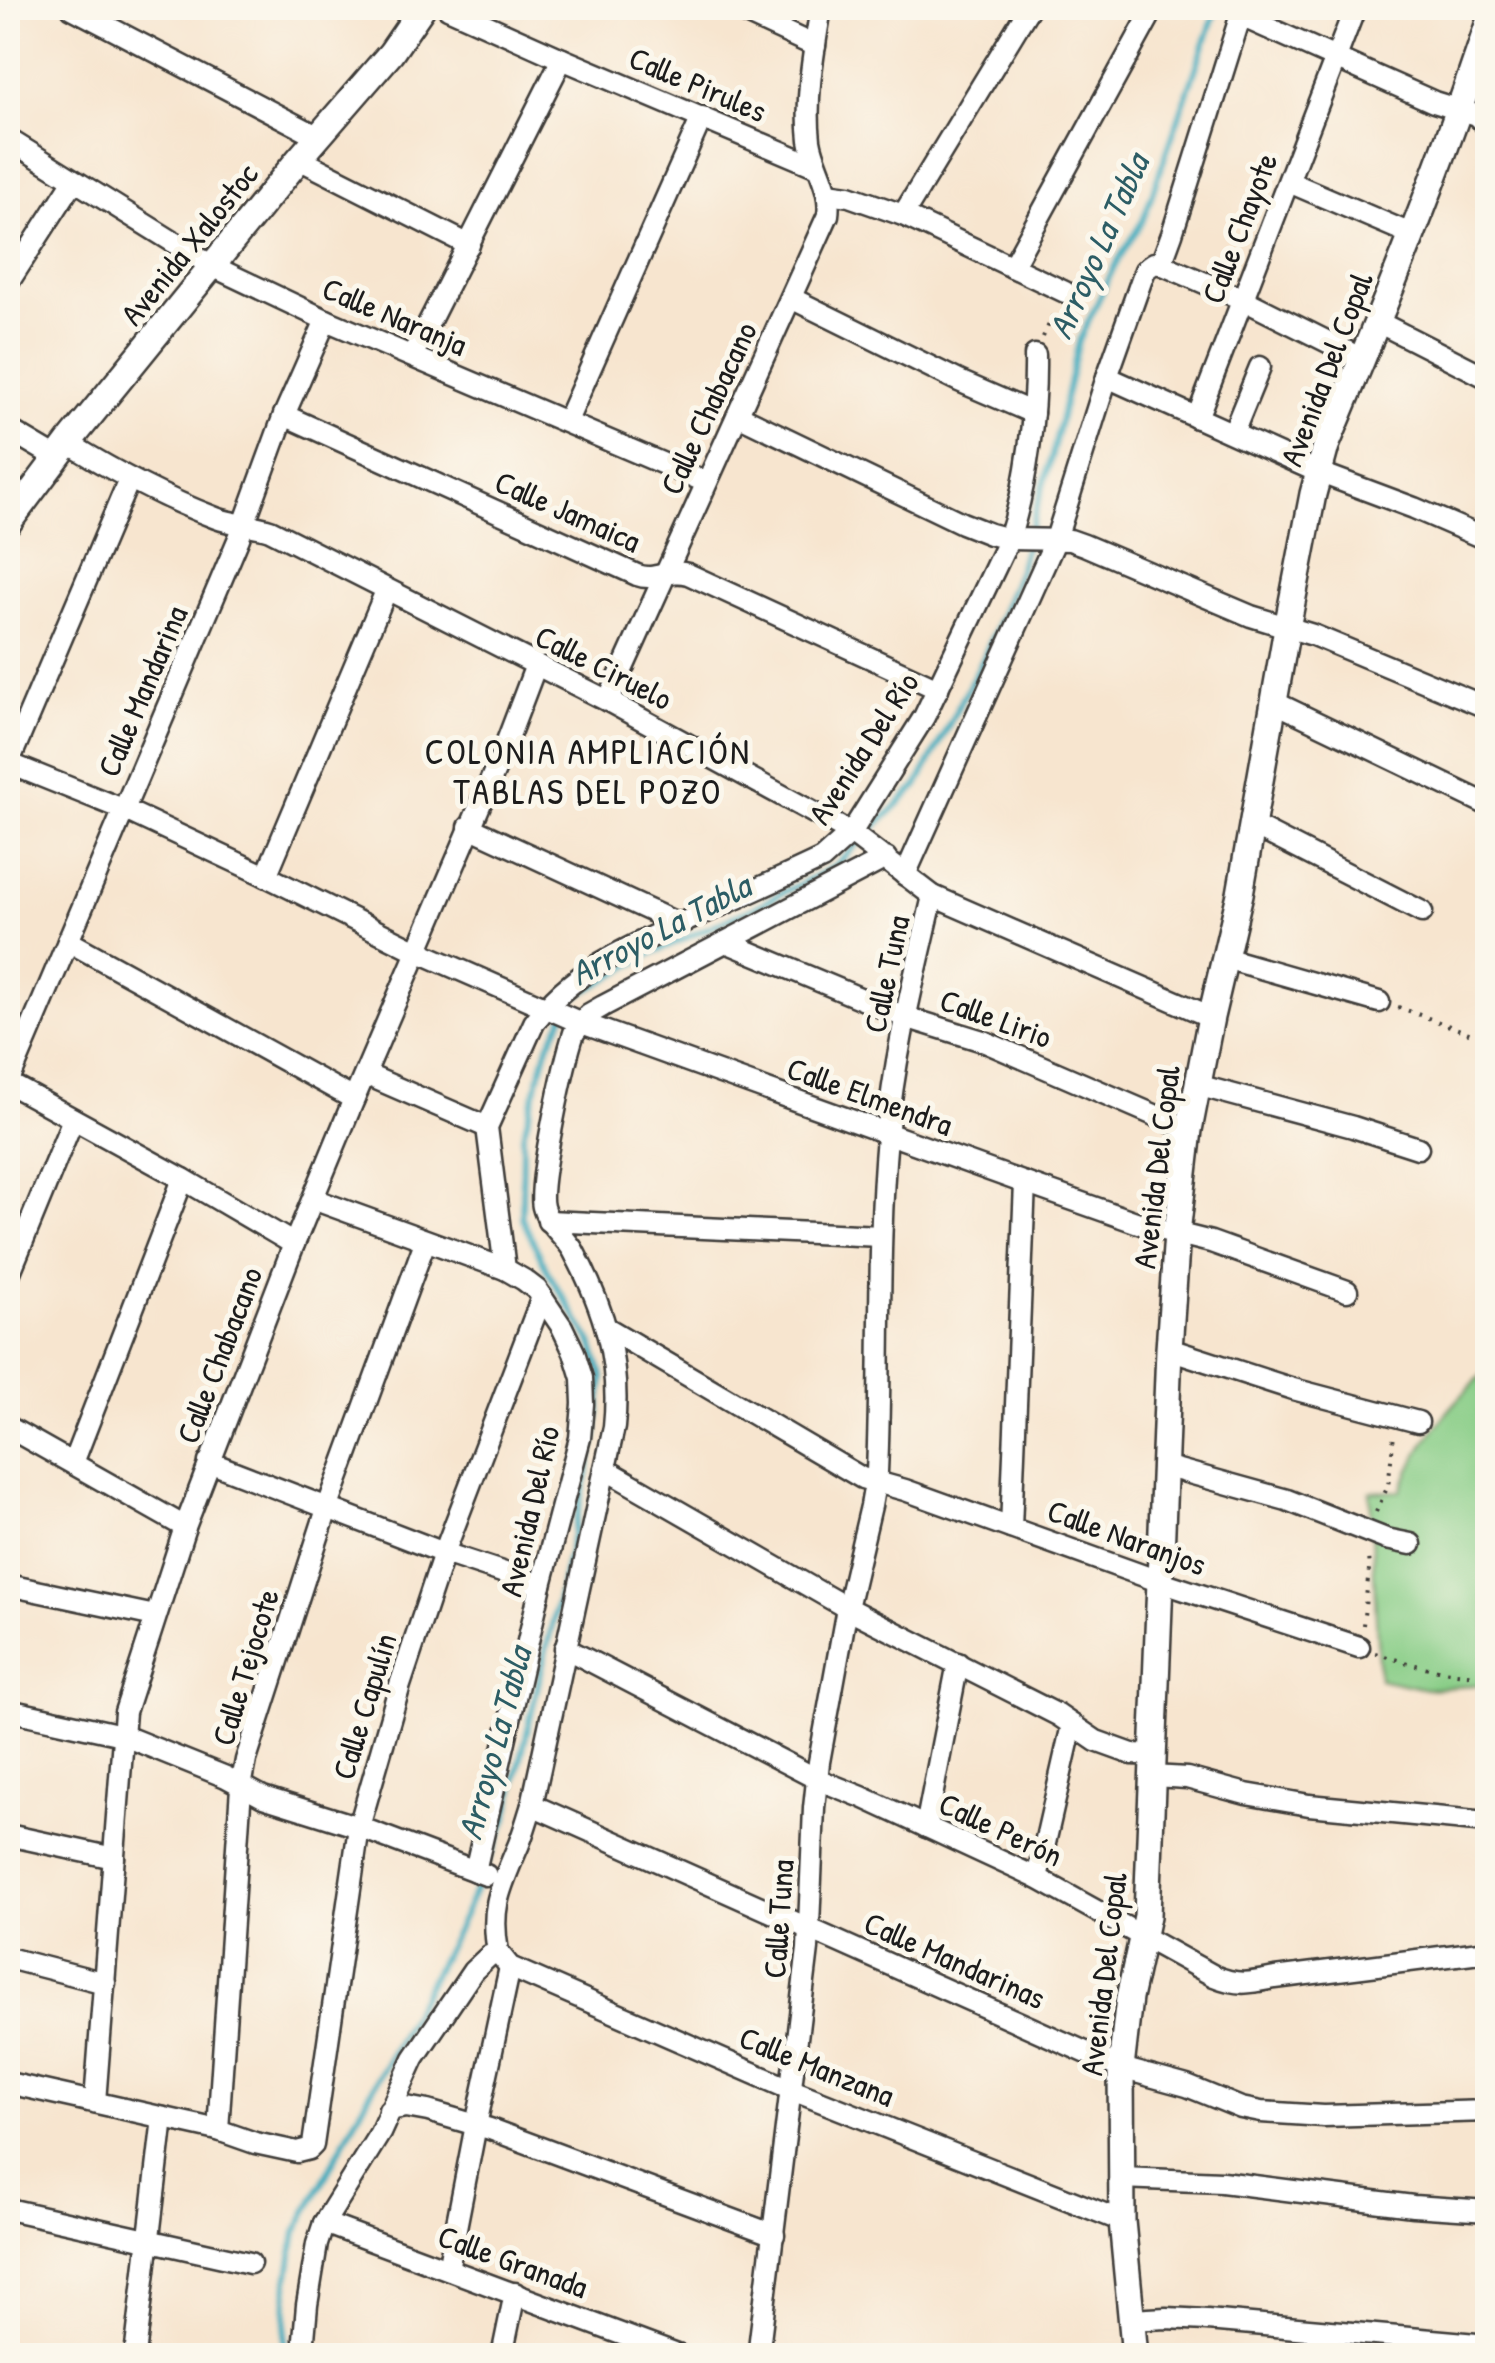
<svg xmlns="http://www.w3.org/2000/svg" width="1495" height="2363" font-family="'Patrick Hand',sans-serif">
<rect width="100%" height="100%" fill="#fbf7ec"/>
<filter id="ink" filterUnits="userSpaceOnUse"><feTurbulence type="fractalNoise" baseFrequency=".01" numOctaves="2"/><feDisplacementMap in="SourceGraphic" scale="20" xChannelSelector="R" yChannelSelector="G"/><feConvolveMatrix kernelMatrix="1 2 1 2 8 2 1 2 1" color-interpolation-filters="sRGB"/></filter>
<filter id="wash" filterUnits="userSpaceOnUse"><feTurbulence type="fractalNoise" baseFrequency=".0048" numOctaves="4" result="noise"/><feDisplacementMap in="SourceGraphic" scale="40" xChannelSelector="R" yChannelSelector="G"/><feGaussianBlur stdDeviation="2.25" result="paint"/><feColorMatrix in="noise" values="0 0 0 0 0 0 0 0 0 0 0 0 0 0 0 0 0 1.4 0 .05"/><feComposite in="paint" operator="in"/></filter>
<g filter="url(#wash)">
<rect width="100%" height="100%" fill="#f7e5cf"/>
<path fill="#8ace88" stroke="#537552" stroke-width="2.5" d="M 1487,1370 L 1487,1685 L 1426,1689 L 1379,1679 L 1370,1492 L 1401,1491 C 1420,1440 1449,1407 1487,1370 Z"/>
<g fill="none" stroke-linecap="round" stroke-linejoin="round">
<g stroke="#3facbe" stroke-width="6">
<path d="M 486,1866 L 507,1818 L 595,1440 L 603,1378 L 592,1343 L 548,1272 L 522,1218 L 523,1135 L 547,1049 L 573,998 L 657,951 L 761,904 L 835,866 L 917,786 L 983,659 L 1019,570 L 1052,455 L 1079,341 L 1115,265 L 1143,220 L 1217,8"/>
<path d="M 284,2356 L 288,2281 L 296,2232 L 457,1930 L 481,1877"/>
</g>
</g>
</g>
<g filter="url(#ink)">
<g fill="none" stroke-linecap="round" stroke-linejoin="round">
<defs>
<g id="minor">
<path d="M 72,8 L 319,137"/>
<path d="M 448,8 L 562,59 L 815,166"/>
<path d="M 733,8 L 815,46"/>
<path d="M 1241,16 L 1434,102 L 1476,115 L 1488,127"/>
<path d="M 8,139 L 212,266 L 326,320 L 706,482"/>
<path d="M 299,159 L 469,245"/>
<path d="M 1289,182 L 1413,235"/>
<path d="M 828,193 L 849,196 L 903,215 L 1065,292"/>
<path d="M 903,215 L 1029,8"/>
<path d="M 1161,264 L 1244,300 L 1362,359"/>
<path d="M 1012,267 L 1154,8"/>
<path d="M 8,283 L 73,182"/>
<path d="M 791,298 L 959,381 L 1033,413"/>
<path d="M 1378,322 L 1488,378"/>
<path d="M 412,356 L 562,59"/>
<path d="M 1107,377 L 1318,472 L 1414,508 L 1488,540"/>
<path d="M 284,415 L 637,575 C 656,582 668,568 688,574 L 938,689"/>
<path d="M 738,415 L 962,523 L 990,534 L 1009,539 L 1070,540 L 1084,545 L 1251,616 L 1313,635 L 1488,708"/>
<path d="M 1197,418 L 1355,8"/>
<path d="M 567,421 L 702,117"/>
<path d="M 8,429 L 57,458"/>
<path d="M 1233,433 L 1260,367"/>
<path d="M 68,443 C 116,473 164,498 216,518 C 234,525 252,524 270,530 L 608,701 L 851,833 L 933,896 L 1211,1017"/>
<path d="M 608,701 L 828,215 C 832,188 814,166 810,140 C 805,96 814,51 821,8"/>
<path d="M 1274,702 L 1488,805"/>
<path d="M 8,763 L 125,810 L 266,876 L 417,951 L 579,1022 L 1025,1183 L 1147,1226 L 1211,1242 L 1347,1291"/>
<path d="M 8,764 L 129,480"/>
<path d="M 1252,825 L 1422,912"/>
<path d="M 469,827 L 679,924"/>
<path d="M 905,875 L 1056,539 L 1107,377 L 1145,270 L 1154,263 L 1161,264 L 1172,234 L 1243,8"/>
<path d="M 266,876 L 386,591"/>
<path d="M 68,941 L 354,1099"/>
<path d="M 726,942 L 905,1017 L 983,1041 L 1189,1130"/>
<path d="M 1225,958 L 1379,1002"/>
<path d="M 365,1074 L 487,1127"/>
<path d="M 8,1083 L 239,538 L 284,415 L 326,320"/>
<path d="M 8,1083 L 183,1179 L 294,1244"/>
<path d="M 1197,1085 L 1353,1127 L 1418,1148"/>
<path d="M 313,1199 L 505,1269"/>
<path d="M 548,1221 L 881,1236"/>
<path d="M 8,1277 L 73,1119"/>
<path d="M 607,1328 L 862,1478 L 905,1490 L 1161,1582 L 1359,1647"/>
<path d="M 1169,1349 L 1293,1389 L 1418,1422"/>
<path d="M 8,1427 L 185,1527"/>
<path d="M 209,1462 L 444,1553 L 541,1585"/>
<path d="M 73,1463 L 183,1179"/>
<path d="M 1164,1466 L 1287,1500 L 1386,1539 L 1411,1544"/>
<path d="M 605,1469 L 847,1608 L 1058,1715 L 1096,1741 L 1132,1754 L 1154,1755"/>
<path d="M 1011,1528 L 1025,1183"/>
<path d="M 8,1585 L 155,1616"/>
<path d="M 565,1648 L 817,1779 L 862,1797 L 1037,1878 L 1214,1976 C 1238,1986 1250,1983 1275,1978 L 1488,1951"/>
<path d="M 8,1710 L 122,1735 L 226,1777 L 263,1797 L 359,1827 L 486,1875"/>
<path d="M 1153,1776 L 1187,1778 L 1246,1794 L 1309,1805 L 1476,1821"/>
<path d="M 532,1805 L 1121,2068 L 1187,2086 L 1241,2108 L 1261,2112 L 1324,2116 L 1488,2111"/>
<path d="M 926,1827 L 958,1663"/>
<path d="M 8,1835 L 114,1858"/>
<path d="M 475,1871 L 541,1585 L 580,1438 L 583,1404 L 582,1378 L 574,1352 L 562,1327 L 537,1290 L 524,1280 L 505,1269 L 487,1127 L 534,1023 C 573,967 642,941 702,914 C 742,896 782,878 822,859 L 851,833 L 924,717 L 1009,539 C 1027,485 1036,411 1035,355"/>
<path d="M 1037,1878 L 1072,1725"/>
<path d="M 498,1952 L 510,1967 L 792,2090 L 1122,2221"/>
<path d="M 8,1958 L 105,1983"/>
<path d="M 8,2083 L 218,2130 L 255,2143 L 297,2152 L 309,2149 L 313,2145 L 359,1827 L 400,1685 L 444,1553 L 542,1297"/>
<path d="M 95,2102 L 125,1712 L 185,1527 L 294,1244 L 354,1099 L 504,749 L 536,665"/>
<path d="M 389,2110 L 406,2107 L 428,2111 L 490,2129 L 774,2235"/>
<path d="M 218,2130 L 241,1787 L 246,1760 L 327,1509 L 425,1242"/>
<path d="M 1121,2178 L 1222,2182 L 1413,2206 L 1488,2211"/>
<path d="M 8,2209 L 250,2263"/>
<path d="M 324,2223 L 680,2356"/>
<path d="M 448,2269 L 476,2125 L 510,1967"/>
<path d="M 1131,2320 L 1166,2318 L 1207,2320 L 1488,2345"/>
<path d="M 135,2356 L 163,2118"/>
<path d="M 305,2356 L 304,2339 L 307,2305 L 317,2244 L 324,2223 L 380,2133 L 414,2058 L 473,1971 L 489,1956 L 498,1952 C 490,1908 500,1889 516,1851 C 523,1836 527,1820 532,1805 L 614,1427 C 621,1361 604,1308 573,1250 C 564,1235 547,1224 543,1207 C 537,1185 565,1059 574,1033 L 589,1014 L 603,1006 L 886,858"/>
<path d="M 502,2356 L 515,2293"/>
<path d="M 758,2356 L 808,1949 L 814,1808 L 819,1762 L 847,1608 L 871,1506 L 877,1472 C 882,1360 877,1248 887,1136 C 894,1055 915,975 933,896"/>
</g>
<g id="tertiary">
<path d="M 8,523 L 68,443 L 299,159 L 391,53 L 422,8"/>
<path d="M 1135,2356 L 1122,2221 L 1121,2068 L 1129,1998 L 1147,1916 L 1169,1349 L 1177,1233 L 1189,1130 L 1211,1017 L 1240,894 L 1287,628 L 1313,494 L 1326,446 C 1384,307 1441,168 1488,25"/>
</g>
</defs>
<use href="#minor" stroke="#3d3a37" stroke-width="25"/>
<use href="#tertiary" stroke="#3d3a37" stroke-width="30"/>
<g stroke="#3d3a37" stroke-width="4" stroke-dasharray="2.5 8" stroke-linecap="butt">
<path d="M 1043,337 L 1056,309"/>
<path d="M 1398,1007 L 1488,1040"/>
<path d="M 1376,1512 L 1388,1486 L 1394,1435"/>
<path d="M 1363,1625 L 1369,1570 L 1368,1555"/>
<path d="M 1375,1653 C 1412,1665 1449,1675 1488,1675"/>
</g>
<use href="#minor" stroke="#fff" stroke-width="20"/>
<use href="#tertiary" stroke="#fff" stroke-width="25"/>
</g>
</g>
<g text-anchor="middle" dominant-baseline="central" stroke-width="10" stroke-linejoin="round" paint-order="stroke">
<g font-size="32" fill="#1c1c1c" stroke="#fbf7ec">
<text transform="translate(698 84) rotate(23)">Calle Pirules</text>
<text transform="translate(1239 228) rotate(-69)">Calle Chayote</text>
<text transform="translate(189 244) rotate(-51)">Avenida Xalostoc</text>
<text transform="translate(395 316) rotate(23)">Calle Naranja</text>
<text transform="translate(1326 369) rotate(-69)">Avenida Del Copal</text>
<text transform="translate(708 408) rotate(-65)">Calle Chabacano</text>
<text transform="translate(568 511) rotate(24)">Calle Jamaica</text>
<text transform="translate(604 667) rotate(27)">Calle Ciruelo</text>
<text transform="translate(142 691) rotate(-67)">Calle Mandarina</text>
<text transform="translate(863 748) rotate(-57)">Avenida Del Río</text>
<text transform="translate(886 974) rotate(-78)">Calle Tuna</text>
<text transform="translate(996 1018) rotate(20)">Calle Lirio</text>
<text transform="translate(870 1096) rotate(20)">Calle Elmendra</text>
<text transform="translate(1156 1167) rotate(-83)">Avenida Del Copal</text>
<text transform="translate(219 1355) rotate(-69)">Calle Chabacano</text>
<text transform="translate(529 1511) rotate(-77)">Avenida Del Río</text>
<text transform="translate(1127 1537) rotate(20)">Calle Naranjos</text>
<text transform="translate(245 1667) rotate(-73)">Calle Tejocote</text>
<text transform="translate(364 1706) rotate(-73)">Calle Capulín</text>
<text transform="translate(1001 1829) rotate(25)">Calle Perón</text>
<text transform="translate(778 1919) rotate(-86)">Calle Tuna</text>
<text transform="translate(955 1960) rotate(24)">Calle Mandarinas</text>
<text transform="translate(1103 1974) rotate(-83)">Avenida Del Copal</text>
<text transform="translate(817 2066) rotate(22)">Calle Manzana</text>
<text transform="translate(513 2261) rotate(20)">Calle Granada</text>
</g>
<g font-size="35" font-style="italic" fill="#2c5d65" stroke="#fbf7ec">
<text transform="translate(1098 246) rotate(-66)">Arroyo La Tabla</text>
<text transform="translate(660 929) rotate(-28)">Arroyo La Tabla</text>
<text transform="translate(494 1743) rotate(-75)">Arroyo La Tabla</text>
</g>
<g font-size="35" letter-spacing="2.5" fill="#1c1c1c" stroke="#fbf7ec">
<text x="588" y="751">COLONIA AMPLIACIÓN<tspan x="588" dy="40">TABLAS DEL POZO</tspan></text>
</g>
</g>
<rect width="1495" height="2363" fill="none" stroke="#fbf7ec" stroke-width="40"/>
</svg>
